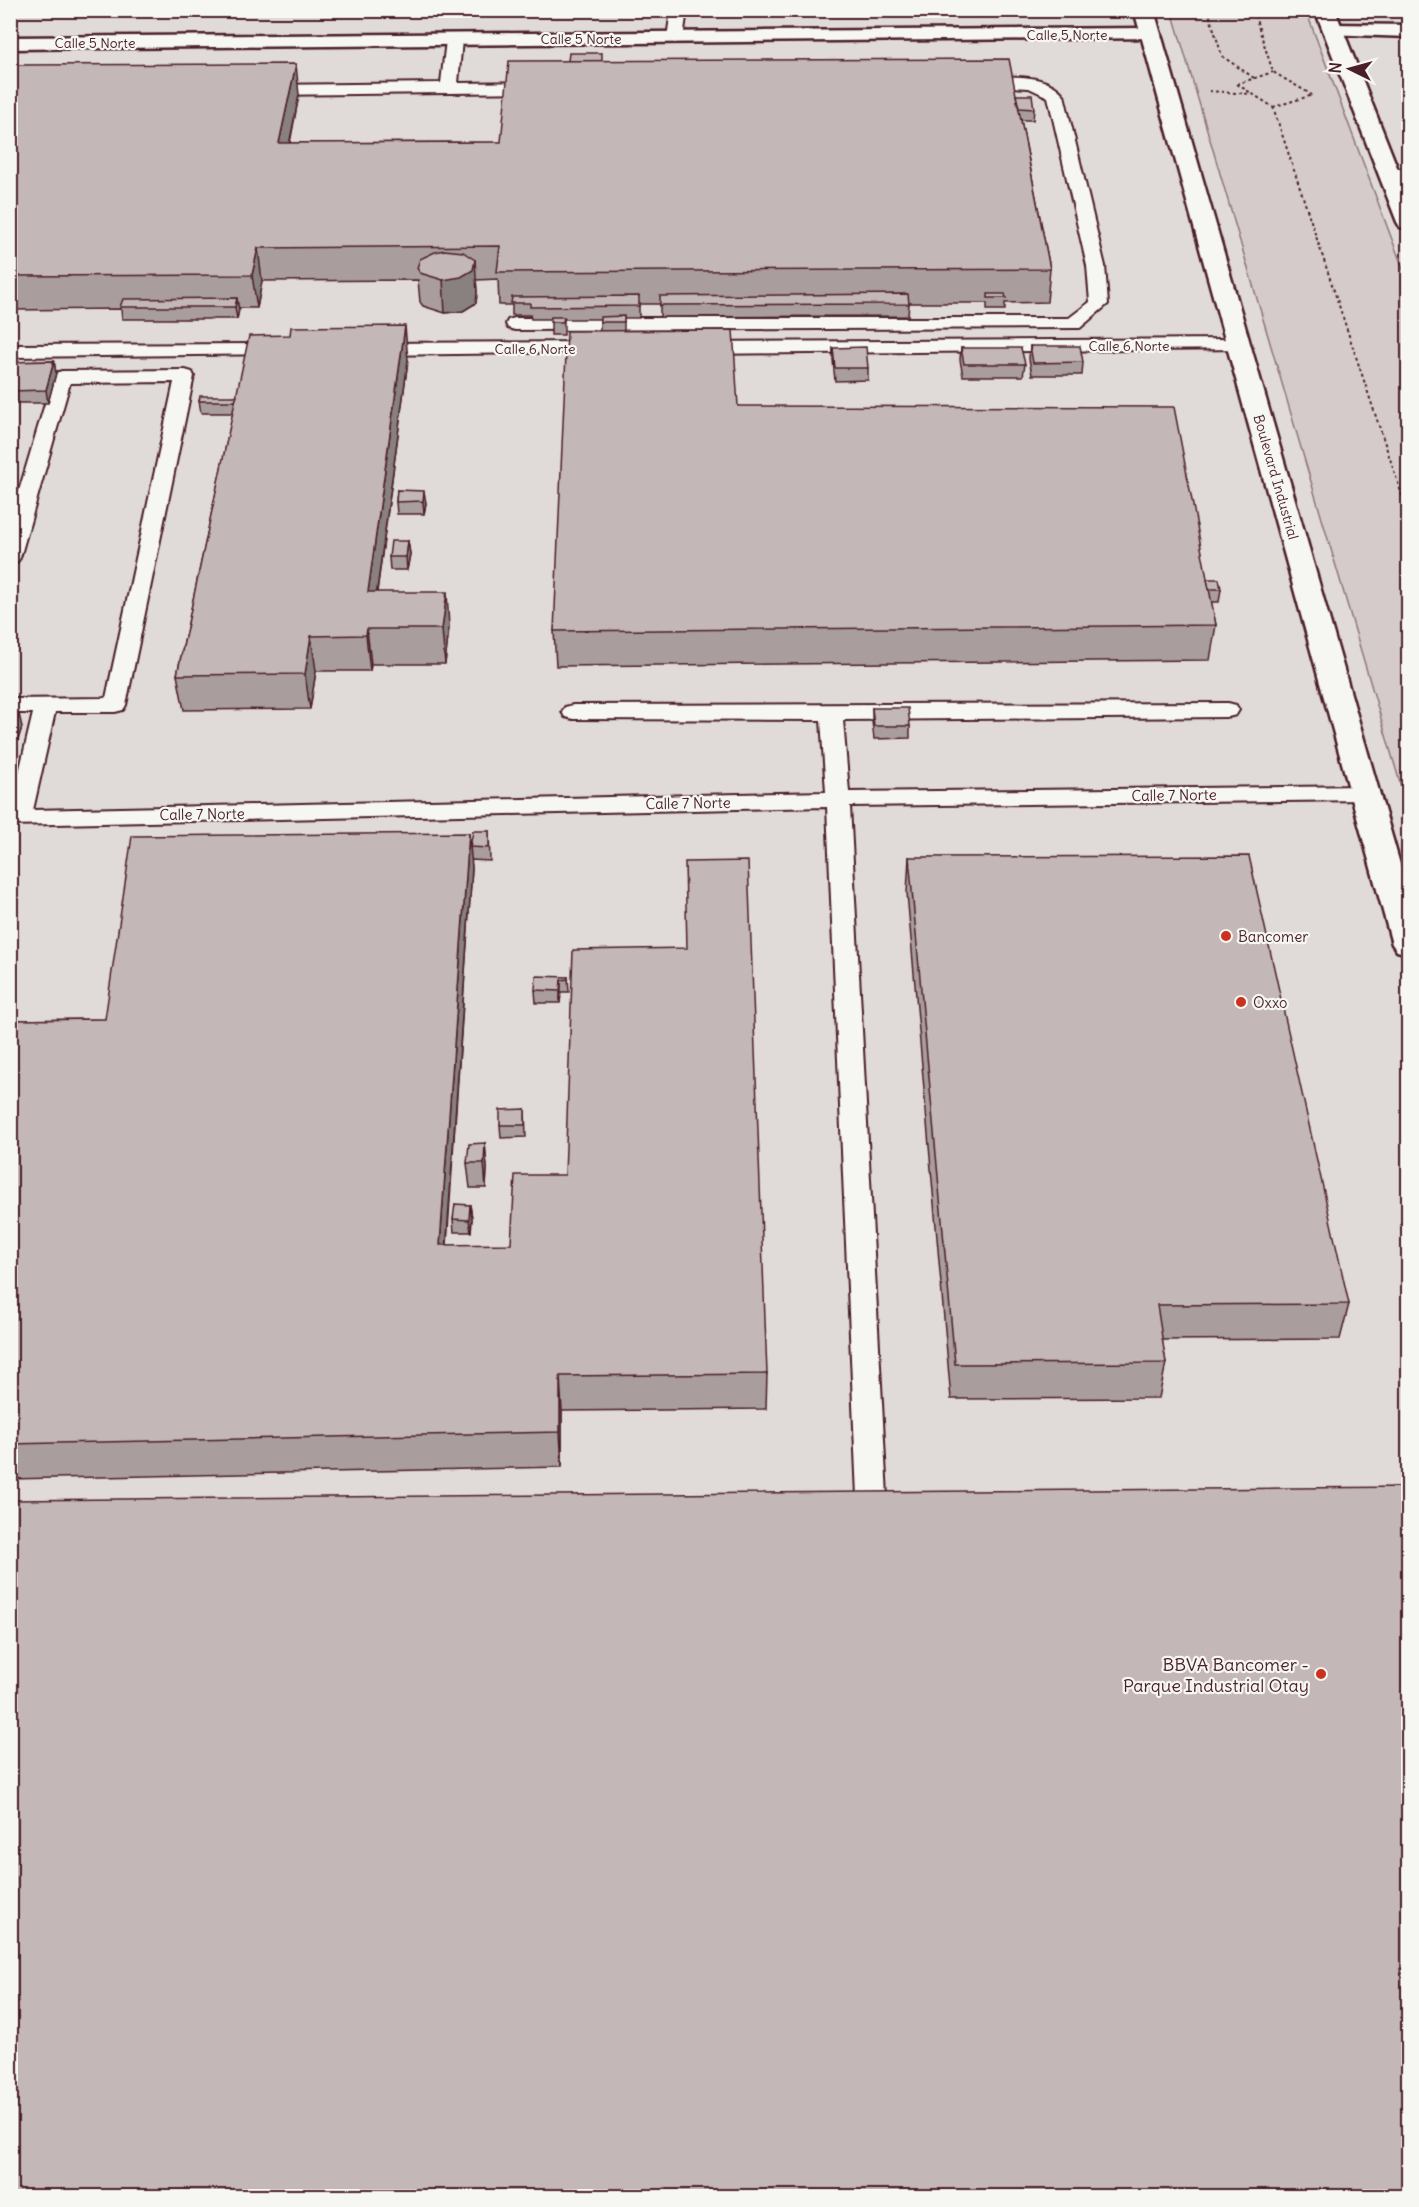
<svg xmlns="http://www.w3.org/2000/svg" width="1419" height="2207" font-family="Delius,sans-serif">
<rect width="100%" height="100%" fill="#ece9e6"/>
<filter id="ink" filterUnits="userSpaceOnUse"><feTurbulence type="fractalNoise" baseFrequency=".0167" numOctaves="2"/><feDisplacementMap in="SourceGraphic" scale="12" xChannelSelector="R" yChannelSelector="G"/><feConvolveMatrix kernelMatrix="1 2 1 2 8 2 1 2 1" color-interpolation-filters="sRGB"/></filter>
<g filter="url(#ink)">
<rect fill="#e0dad8" x="11" y="11" width="1397" height="2185"/>
<path fill="#d4cbca" stroke="#8f757a" stroke-width="1.5" d="M 1172,11 L 1306,11 L 1408,282 L 1408,810 Z"/>
<g fill="none" stroke-linecap="round" stroke-linejoin="round">
<defs>
<g id="lane">
<path d="M 671,10 L 687,10 L 683,38 L 675,43 L 667,38 Z"/>
<path d="M 454,35 L 462,40 L 458,83 L 541,82 L 549,87 L 541,92 L 266,95 L 258,90 L 266,85 L 441,83 L 446,40 Z"/>
<path d="M 980,77 C 1006,77 1046,72 1064,95 L 1105,266 L 1108,304 L 1080,328 L 515,330 L 508,328 L 506,324 L 508,320 L 515,318 L 1069,318 L 1090,302 L 1087,266 L 1048,97 L 1029,88 L 974,85 L 972,82 L 974,79 Z"/>
<path d="M 1389,169 L 1408,169 L 1408,179 L 1383,178 L 1380,174 L 1383,170 Z"/>
<path d="M 1239,339 L 1246,341 L 1248,345 L 1246,349 L 701,354 L 694,352 L 692,348 L 694,344 L 701,342 Z"/>
<path d="M 601,342 L 608,344 L 610,348 L 608,352 L 374,355 L 367,353 L 365,349 L 367,345 L 374,343 Z"/>
<path d="M 280,344 L 287,346 L 289,350 L 287,354 L 10,357 L 10,345 Z"/>
<path d="M 185,370 L 192,372 L 194,376 L 126,705 L 123,710 L 115,712 L 55,712 L 33,810 L 826,792 L 821,720 L 573,719 L 565,717 L 562,712 L 565,707 L 573,705 L 1228,703 L 1236,705 L 1239,710 L 1236,715 L 1228,717 L 843,720 L 849,792 L 1366,786 L 1374,788 L 1377,793 L 1374,798 L 1366,800 L 850,806 L 887,1496 L 882,1504 L 872,1508 L 862,1504 L 857,1496 L 827,807 L 10,825 L 10,811 L 33,713 L 10,713 L 10,699 L 106,698 L 174,382 L 70,383 L 20,558 L 17,562 L 10,564 L 10,521 L 53,377 L 55,373 L 62,371 Z"/>
</g>
<g id="secondary">
<path d="M 1333,24 L 1408,25 L 1408,37 L 1326,34 L 1323,30 L 1326,26 Z"/>
<path d="M 1151,28 L 1158,30 L 1161,34 L 1158,38 L 10,49 L 10,37 Z"/>
</g>
<g id="highway">
<path d="M 1134,10 L 1154,10 L 1408,892 L 1408,954 L 1397,951 L 1392,944 Z"/>
<path d="M 1315,10 L 1335,10 L 1408,195 L 1408,229 L 1400,227 L 1397,222 Z"/>
</g>
</defs>
<use href="#lane" stroke="#4a1f2b" stroke-width="4"/>
<use href="#secondary" stroke="#4a1f2b" stroke-width="5"/>
<use href="#highway" stroke="#4a1f2b" stroke-width="5"/>
<g stroke="#4a1f2b" stroke-width="2" stroke-dasharray="3 3" stroke-linecap="butt">
<path d="M 1208,10 L 1222,56 L 1254,78"/>
<path d="M 1253,10 L 1273,72 L 1312,95"/>
<path d="M 1237,84 L 1273,107 L 1408,513"/>
<path d="M 1237,84 L 1273,72"/>
<path d="M 1209,91 L 1252,94"/>
<path d="M 1273,107 L 1313,95"/>
</g>
<use href="#lane" fill="#f6f6f2" fill-rule="evenodd"/>
<use href="#secondary" fill="#f6f6f2" fill-rule="evenodd"/>
<use href="#highway" fill="#f6f6f2" fill-rule="evenodd"/>
</g>
<g fill="#a99d9d" stroke="#4a1f2b" stroke-width="1.5">
<rect x="512" y="10" width="26" height="2"/>
<path d="M 628,10 L 657,10 L 657,13 L 628,12 Z"/>
<path d="M 602,61 L 1016,95 L 1034,109 L 1033,120 L 1021,120 L 1050,269 L 1047,302 L 1005,303 L 1005,310 L 987,310 L 987,303 L 909,303 L 908,316 L 660,317 L 660,304 L 639,304 L 639,318 L 624,318 L 624,330 L 738,406 L 1207,579 L 1221,589 L 1219,602 L 1211,602 L 1216,625 L 1210,660 L 556,666 L 554,631 L 600,331 L 600,319 L 564,319 L 564,335 L 551,335 L 551,319 L 531,319 L 530,315 L 512,315 L 512,305 L 499,305 L 498,279 L 476,280 L 477,293 L 476,303 L 463,311 L 445,313 L 423,306 L 420,302 L 418,280 L 262,281 L 257,308 L 239,308 L 237,319 L 122,319 L 121,309 L 10,310 L 10,64 L 12,65 L 299,95 L 290,143 L 501,142 Z"/>
<path d="M 1030,346 L 1083,362 L 1082,375 L 1032,375 L 1029,359 Z"/>
<path d="M 833,348 L 868,368 L 868,380 L 835,381 L 833,360 Z"/>
<path d="M 961,348 L 1025,364 L 1023,376 L 963,376 L 960,360 Z"/>
<path d="M 408,360 L 377,592 L 449,627 L 445,664 L 371,664 L 370,671 L 316,671 L 310,709 L 184,710 L 177,675 L 233,413 L 201,413 L 199,401 L 237,396 Z"/>
<path d="M 54,361 L 56,373 L 48,403 L 10,403 L 10,362 Z"/>
<path d="M 397,490 L 426,503 L 424,514 L 397,514 L 396,502 Z"/>
<path d="M 408,541 L 410,554 L 407,570 L 390,570 L 389,557 Z"/>
<path d="M 872,708 L 910,726 L 910,738 L 874,739 L 872,721 Z"/>
<path d="M 10,714 L 22,727 L 15,749 L 10,749 Z"/>
<path d="M 489,831 L 490,861 L 471,860 L 472,868 L 447,1245 L 767,1374 L 766,1409 L 562,1411 L 562,1467 L 10,1479 L 10,1020 L 105,1019 L 469,833 L 470,847 Z"/>
<path d="M 909,857 L 1349,1304 L 1340,1339 L 1162,1340 L 1166,1363 L 1159,1398 L 951,1399 L 907,893 Z"/>
<path d="M 568,977 L 569,992 L 561,992 L 560,1003 L 536,1003 L 535,990 Z"/>
<path d="M 525,1109 L 526,1137 L 501,1138 L 500,1125 Z"/>
<path d="M 485,1143 L 487,1168 L 486,1188 L 470,1188 L 467,1163 Z"/>
<path d="M 470,1205 L 472,1218 L 471,1232 L 454,1232 L 453,1219 Z"/>
</g>
<g fill="#898080" stroke="#4a1f2b" stroke-width="1.5">
<path d="M 296,64 L 299,95 L 283,175 L 279,143 Z"/>
<path d="M 258,248 L 262,281 L 257,308 L 252,275 Z"/>
<path d="M 475,260 L 477,293 L 476,303 L 463,311 L 445,313 L 443,280 Z"/>
<path d="M 237,298 L 239,310 L 237,319 L 235,307 Z"/>
<path d="M 405,326 L 408,360 L 372,627 L 368,592 Z"/>
<path d="M 54,361 L 56,373 L 48,403 L 46,390 Z"/>
<path d="M 424,491 L 426,503 L 424,514 L 423,501 Z"/>
<path d="M 408,541 L 410,554 L 407,570 L 406,557 Z"/>
<path d="M 447,592 L 449,627 L 445,664 L 442,629 Z"/>
<path d="M 367,629 L 371,664 L 370,671 L 366,635 Z"/>
<path d="M 311,636 L 316,671 L 310,709 L 305,674 Z"/>
<path d="M 19,714 L 22,727 L 15,749 L 12,736 Z"/>
<path d="M 469,833 L 472,868 L 444,1281 L 440,1245 Z"/>
<path d="M 13,936 L 16,949 L 13,964 L 10,956 L 10,946 Z"/>
<path d="M 561,980 L 561,992 L 560,1003 L 560,991 Z"/>
<path d="M 485,1143 L 487,1168 L 486,1188 L 484,1163 Z"/>
<path d="M 470,1205 L 472,1218 L 471,1232 L 469,1220 Z"/>
<path d="M 560,1376 L 562,1411 L 562,1467 L 560,1432 Z"/>
</g>
<g fill="#c4b7b7" stroke="#4a1f2b" stroke-width="1.5">
<path d="M 569,53 L 602,53 L 602,61 L 568,61 Z"/>
<path d="M 1009,59 L 1050,269 L 497,272 L 500,246 L 258,248 L 252,275 L 10,276 L 10,65 L 296,64 L 279,143 L 501,142 L 509,61 Z"/>
<path d="M 1016,95 L 1032,95 L 1034,109 L 1019,108 Z"/>
<path d="M 444,250 L 463,252 L 475,260 L 473,270 L 461,277 L 443,280 L 420,273 L 417,268 L 420,259 L 435,252 Z"/>
<path d="M 908,294 L 909,304 L 660,305 L 660,296 Z"/>
<path d="M 988,294 L 1005,294 L 1006,298 L 988,298 Z"/>
<path d="M 639,296 L 639,306 L 530,307 L 530,303 L 511,303 L 512,297 Z"/>
<path d="M 237,298 L 235,307 L 120,307 L 123,299 Z"/>
<path d="M 624,316 L 624,322 L 600,322 L 600,317 Z"/>
<path d="M 551,317 L 564,317 L 563,322 L 550,322 Z"/>
<path d="M 405,326 L 368,592 L 447,592 L 442,629 L 367,629 L 366,635 L 311,636 L 305,674 L 177,675 L 249,336 L 290,335 L 291,327 Z"/>
<path d="M 733,330 L 738,406 L 1174,407 L 1216,625 L 554,631 L 567,331 Z"/>
<path d="M 1030,346 L 1080,346 L 1083,362 L 1033,363 Z"/>
<path d="M 866,347 L 868,368 L 835,368 L 833,348 Z"/>
<path d="M 961,348 L 1021,348 L 1025,364 L 964,364 Z"/>
<path d="M 54,361 L 46,390 L 10,391 L 10,362 Z"/>
<path d="M 200,396 L 237,396 L 235,401 L 199,401 Z"/>
<path d="M 397,490 L 424,491 L 423,501 L 396,502 Z"/>
<path d="M 391,541 L 408,541 L 406,557 L 389,557 Z"/>
<path d="M 1207,579 L 1219,579 L 1221,589 L 1209,589 Z"/>
<path d="M 872,708 L 908,708 L 910,726 L 874,726 Z"/>
<path d="M 10,714 L 19,714 L 12,736 L 10,736 Z"/>
<path d="M 473,831 L 489,831 L 489,848 L 470,847 Z"/>
<path d="M 469,833 L 440,1245 L 511,1244 L 515,1175 L 565,1175 L 573,950 L 687,948 L 685,862 L 748,861 L 767,1374 L 560,1376 L 560,1432 L 10,1444 L 10,1020 L 105,1019 L 132,836 Z"/>
<path d="M 1249,856 L 1349,1304 L 1157,1305 L 1166,1363 L 955,1364 L 909,857 Z"/>
<path d="M 536,976 L 568,977 L 568,979 L 561,980 L 560,991 L 535,990 Z"/>
<path d="M 525,1109 L 525,1125 L 500,1125 L 500,1110 Z"/>
<path d="M 485,1143 L 484,1163 L 467,1163 L 469,1144 Z"/>
<path d="M 455,1204 L 470,1205 L 469,1220 L 453,1219 Z"/>
<path d="M 1408,1487 L 1408,2196 L 10,2196 L 10,1500 Z"/>
</g>
</g>
<g fill="#c8321e" stroke="#f6f6f2" stroke-width="2">
<circle cx="1226" cy="936" r="6"/>
<circle cx="1241" cy="1002" r="6"/>
<circle cx="1321" cy="1674" r="6"/>
</g>
<g text-anchor="middle" dominant-baseline="central" stroke-width="4.5" stroke-linejoin="round" paint-order="stroke">
<g font-size="14" fill="#4a1f2b" stroke="#f6f6f2">
<text x="1067" y="35">Calle 5 Norte</text>
<text x="581" y="39">Calle 5 Norte</text>
<text x="95" y="43">Calle 5 Norte</text>
<text x="1129" y="346">Calle 6 Norte</text>
<text x="535" y="349">Calle 6 Norte</text>
<text transform="translate(1276 477) rotate(74)">Boulevard Industrial</text>
</g>
<g font-size="15" fill="#4a1f2b" stroke="#f6f6f2">
<text transform="translate(1174 795) rotate(-1)">Calle 7 Norte</text>
<text transform="translate(688 803) rotate(-1)">Calle 7 Norte</text>
<text transform="translate(202 814) rotate(-1)">Calle 7 Norte</text>
</g>
<g font-size="15" fill="#4a1f2b" stroke="#f6f6f2" text-anchor="start">
<text x="1238" y="936">Bancomer</text>
<text x="1253" y="1002">Oxxo</text>
</g>
<g font-size="18" fill="#4a1f2b" stroke="#f6f6f2" text-anchor="end">
<text x="1309" y="1664">BBVA Bancomer -<tspan x="1309" dy="21">Parque Industrial Otay</tspan></text>
</g>
</g>
<rect width="1419" height="2207" fill="none" stroke="#f6f6f2" stroke-width="36"/>
<rect x="18" y="18" width="1383" height="2171" fill="none" stroke="#4a1f2b" stroke-width="2" filter="url(#ink)"/>
<g transform="translate(1350 69) rotate(275)" stroke="#f6f6f2" stroke-width="4.5" paint-order="stroke">
<path d="M0-4.5L10 22L0 15L-10 22Z" fill="#4a1f2b"/>
<text y="-9" font-size="16" font-weight="bold" text-anchor="middle" fill="#4a1f2b">N</text>
</g>
</svg>
